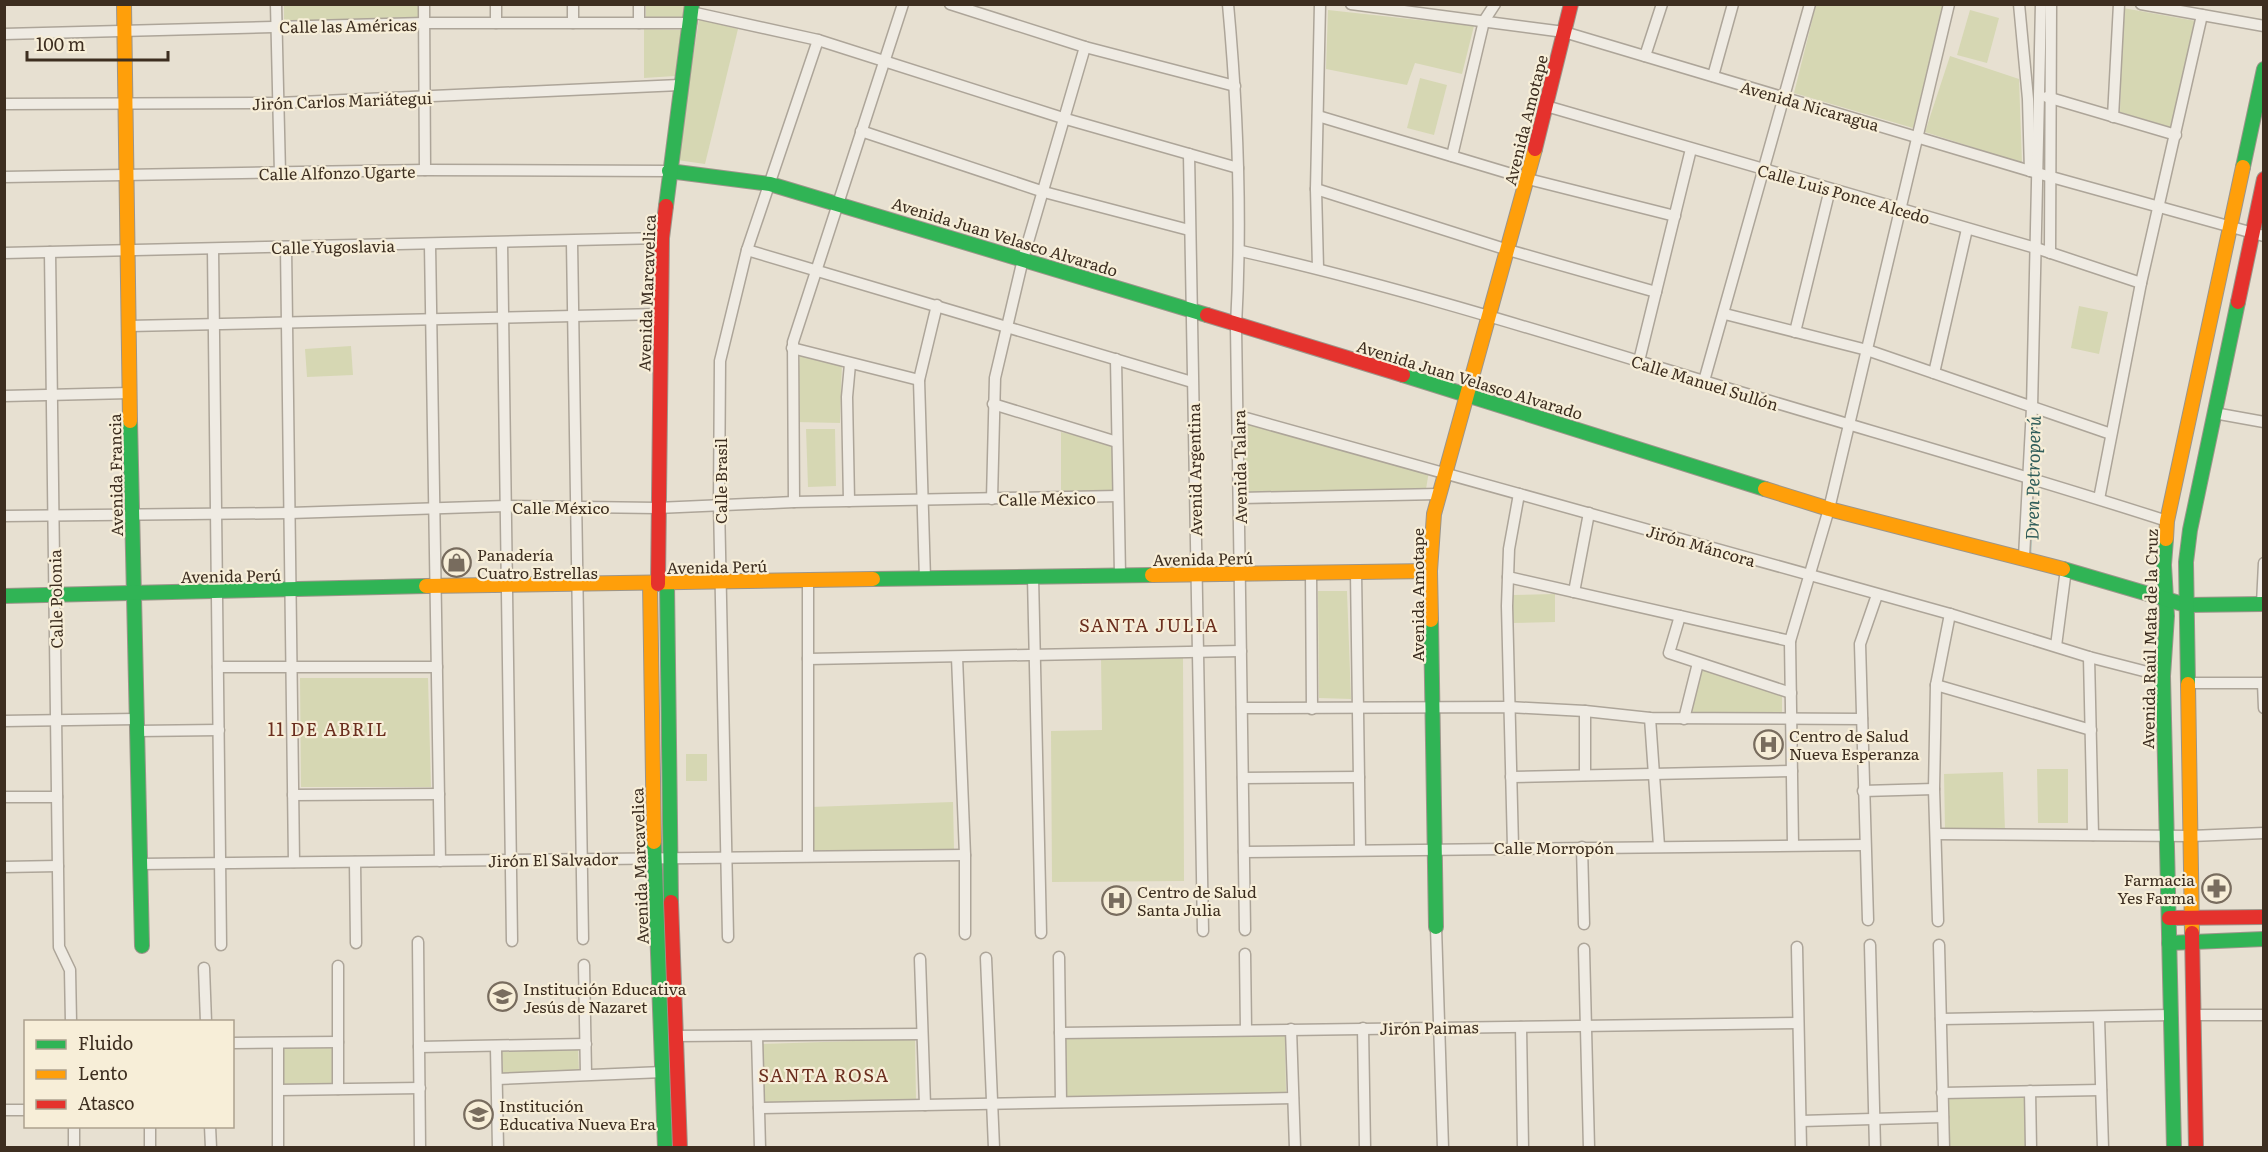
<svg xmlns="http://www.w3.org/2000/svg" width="2268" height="1152" font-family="Literata,serif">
<rect width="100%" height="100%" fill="#e7e0d1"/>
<g fill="#d6d7b3">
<path d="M 284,5 L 418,5 L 418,17 L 284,22 Z"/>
<rect x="646" y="5" width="39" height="12"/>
<path d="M 1816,5 L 1943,5 L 1913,128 L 1794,93 Z"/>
<path d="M 2123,8 L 2196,21 L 2173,128 L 2120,112 Z"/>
<path d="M 1328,10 L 1474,26 L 1462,74 L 1415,63 L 1407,85 L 1326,69 Z"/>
<path d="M 1970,10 L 1999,18 L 1987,63 L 1957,55 Z"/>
<path d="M 699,19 L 738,29 L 705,164 L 677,160 Z"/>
<path d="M 644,29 L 683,30 L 675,76 L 644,78 Z"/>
<path d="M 1950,56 L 2019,79 L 2022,163 L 1925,132 Z"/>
<path d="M 1420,78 L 1447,85 L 1434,135 L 1407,128 Z"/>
<path d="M 2079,306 L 2108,312 L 2099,354 L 2071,348 Z"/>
<path d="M 351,346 L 353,375 L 307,377 L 305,349 Z"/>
<path d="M 800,354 L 842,362 L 840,423 L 796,422 Z"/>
<path d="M 1244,422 L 1429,471 L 1426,489 L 1244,495 Z"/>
<path d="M 806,429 L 835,429 L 836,486 L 808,487 Z"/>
<path d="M 1061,432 L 1114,444 L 1114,494 L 1061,495 Z"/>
<path d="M 1318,591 L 1347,591 L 1351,699 L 1319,698 Z"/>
<path d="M 1555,594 L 1555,622 L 1512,623 L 1512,595 Z"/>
<path d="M 1183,656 L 1184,881 L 1052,882 L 1051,731 L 1102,730 L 1101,657 Z"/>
<path d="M 1700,667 L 1782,692 L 1782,717 L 1692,714 Z"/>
<path d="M 300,678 L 428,678 L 431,787 L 301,787 Z"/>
<rect x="686" y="754" width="21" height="27"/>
<path d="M 2037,769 L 2068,769 L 2068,823 L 2038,823 Z"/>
<path d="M 2003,772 L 2005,831 L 1945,830 L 1944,774 Z"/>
<path d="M 953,802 L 954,849 L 812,853 L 811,807 Z"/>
<path d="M 1285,1034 L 1286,1093 L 1064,1097 L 1064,1037 Z"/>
<path d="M 915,1039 L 916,1100 L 761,1105 L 759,1044 Z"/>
<path d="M 284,1046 L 332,1046 L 333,1085 L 284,1086 L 281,1049 Z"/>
<path d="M 578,1049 L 579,1072 L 503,1075 L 502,1052 Z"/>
<path d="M 2024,1097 L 2026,1147 L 1949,1147 L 1948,1099 Z"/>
</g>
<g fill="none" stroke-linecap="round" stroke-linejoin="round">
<path stroke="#bcccc2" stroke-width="3" d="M 2030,553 L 2032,512"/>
<defs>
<g id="street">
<path d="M 276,4 L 280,174"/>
<path d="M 424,4 L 425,170"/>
<path d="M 496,4 L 496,23"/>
<path d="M 573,4 L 573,23"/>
<path d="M 639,4 L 639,23"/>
<path d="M 950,4 L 1085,47 L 1235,86"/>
<path d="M 1228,4 C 1238,112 1242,219 1236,326 L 1245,930"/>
<path d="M 1351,4 L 1564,32 L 2037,173 L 2264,236"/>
<path d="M 2019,4 L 2028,99 L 2030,171"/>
<path d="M 2141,4 L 2264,26"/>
<path d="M 691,12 L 818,40 L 1066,119 L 1238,168"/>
<path d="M 4,34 L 424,23 L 691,23"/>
<path d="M 1645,56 L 1662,4"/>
<path d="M 1713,76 L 1733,4"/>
<path d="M 2047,97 L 2176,135"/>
<path d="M 4,104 L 278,103 L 680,85"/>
<path d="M 1546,106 L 2036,248 L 2141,283"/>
<path d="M 1318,116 L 1528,179 L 1675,216"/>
<path d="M 2113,117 L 2119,4"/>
<path d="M 861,131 L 1044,192 L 1189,230"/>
<path d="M 1189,154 L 1203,931"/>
<path d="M 1452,156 L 1484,21 L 1495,4"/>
<path d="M 4,177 L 425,170 L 669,171"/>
<path d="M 1316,189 L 1508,250 L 1656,292"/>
<path d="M 572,242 L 583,939"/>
<path d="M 502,243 L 512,941"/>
<path d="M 430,245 L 440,861"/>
<path d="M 286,247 L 294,862"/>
<path d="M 213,249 L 221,945"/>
<path d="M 747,250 L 1192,382"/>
<path d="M 1241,251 C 1406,288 1568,340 1730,389 C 1876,433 2022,474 2167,521"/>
<path d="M 50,252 L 59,947 L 70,970 L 71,1022"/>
<path d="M 4,253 L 662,238"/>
<path d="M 2050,253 L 2051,4"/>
<path d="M 1318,268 L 1316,189 L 1320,4"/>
<path d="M 1725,314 L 1867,350 L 2111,434"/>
<path d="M 129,326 L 660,314"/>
<path d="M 1795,332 L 1830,189"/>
<path d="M 792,348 L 919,380"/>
<path d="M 1116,359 L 1120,575"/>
<path d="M 1639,361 L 1691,149"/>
<path d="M 1934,373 L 1967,229"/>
<path d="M 1704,381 L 1810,4"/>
<path d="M 4,396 L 130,393"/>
<path d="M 993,404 L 1117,442"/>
<path d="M 2214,413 L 2264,422"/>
<path d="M 1239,416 L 1950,614 L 2089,657 L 2163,676"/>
<path d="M 1241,498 L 1439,494"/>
<path d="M 992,499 L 995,378 L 1023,259 L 1085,47"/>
<path d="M 2099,499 L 2141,283 L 2202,15"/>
<path d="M 849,501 L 847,397 L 850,364"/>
<path d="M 794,502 L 793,342 L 903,4"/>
<path d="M 4,516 L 290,513 L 506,506 L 657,508 L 794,502 L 1118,496"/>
<path d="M 2024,557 L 2032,408 L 2041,4"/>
<path d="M 1356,572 L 1360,850"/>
<path d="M 1311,573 L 1312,709"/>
<path d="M 1033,577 L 1041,933"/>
<path d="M 1508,577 L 1790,641"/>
<path d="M 925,579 L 919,380 L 937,305"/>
<path d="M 808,580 L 808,856"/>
<path d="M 1574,592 L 1589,513"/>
<path d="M 2262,604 L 2264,563"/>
<path d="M 1680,616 L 1669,653 L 1791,693"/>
<path d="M 2056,646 L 2066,569"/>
<path d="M 957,657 L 965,855 L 965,934"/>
<path d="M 2089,657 L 2093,835"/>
<path d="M 808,659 L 1241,651"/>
<path d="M 218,667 L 437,667"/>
<path d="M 2187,683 L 2264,683"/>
<path d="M 2263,683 L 2264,708"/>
<path d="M 1936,685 L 2091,730"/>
<path d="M 1242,708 L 1509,707 L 1585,711 L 1650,718 L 1862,719"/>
<path d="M 1585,711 L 1585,775"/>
<path d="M 1650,718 L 1659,846"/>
<path d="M 1684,719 L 1698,663"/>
<path d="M 4,721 L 136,719"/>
<path d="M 137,731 L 219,730"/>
<path d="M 1511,777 L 1792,771"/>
<path d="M 1243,778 L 1359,777"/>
<path d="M 1863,791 L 1934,789"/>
<path d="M 293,795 L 439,794"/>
<path d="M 4,797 L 57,797"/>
<path d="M 1936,834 L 2191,836 L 2264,833"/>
<path d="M 1793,845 L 1790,641 L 1829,509 L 1949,4"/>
<path d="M 1513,847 L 1507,606 L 1509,549 L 1519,494"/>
<path d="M 1582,847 L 1584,924"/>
<path d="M 1244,852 L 1864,845"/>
<path d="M 355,862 L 356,943"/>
<path d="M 140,864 L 965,855"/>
<path d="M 4,867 L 58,866"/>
<path d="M 1868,920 L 1860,644 L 1877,595"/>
<path d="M 1938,921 L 1934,789 L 1936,685 L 1950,614"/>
<path d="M 1436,927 L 1443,1148"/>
<path d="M 728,937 L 719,504 L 720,361 L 747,250 L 818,40"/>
<path d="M 418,942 L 420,1148"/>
<path d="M 1870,945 L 1875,1148"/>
<path d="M 1939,945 L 1944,1148"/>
<path d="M 1797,947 L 1801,1148"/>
<path d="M 1584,949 L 1589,1148"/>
<path d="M 1245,954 L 1246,1030"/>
<path d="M 1059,957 L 1061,1102"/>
<path d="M 986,958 L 994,1148"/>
<path d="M 920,959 L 925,1105"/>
<path d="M 584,965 L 586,1074"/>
<path d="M 338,966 L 338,1089"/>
<path d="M 204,968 L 206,1022"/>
<path d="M 2193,1015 L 2264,1015"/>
<path d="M 2099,1018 L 2103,1148"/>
<path d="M 1941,1019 L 2170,1015"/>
<path d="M 1521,1027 L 1523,1148"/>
<path d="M 1363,1028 L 1365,1148"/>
<path d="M 1291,1029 L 1295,1148"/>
<path d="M 1060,1033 L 1798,1023"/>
<path d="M 676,1036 L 922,1034"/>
<path d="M 757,1036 L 760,1148"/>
<path d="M 232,1043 L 338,1042"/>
<path d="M 419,1047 L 586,1044"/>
<path d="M 496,1048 L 498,1148"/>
<path d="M 497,1079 L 663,1072"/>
<path d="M 279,1090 L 420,1088"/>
<path d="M 2030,1091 L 2031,1148"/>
<path d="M 1942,1093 L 2101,1090"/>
<path d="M 759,1108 L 1293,1098"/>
<path d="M 4,1110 L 26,1110"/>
<path d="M 1801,1121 L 1943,1117"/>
<path d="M 74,1126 L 74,1148"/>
<path d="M 150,1126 L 150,1148"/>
<path d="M 210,1126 L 211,1148"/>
<path d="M 278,1148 L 278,1044"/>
</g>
<g id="fast">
<path d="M 2243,167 L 2264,69"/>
<path d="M 669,171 L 770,184 L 1207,315"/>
<path d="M 666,206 L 692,4"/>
<path d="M 1403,375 L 1765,489"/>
<path d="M 130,421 L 142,946"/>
<path d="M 2166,539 L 2164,565 L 2167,616 L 2163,676 L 2174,1148"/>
<path d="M 2063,569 L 2186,605 L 2264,604"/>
<path d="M 873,579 L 1152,575"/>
<path d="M 667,584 L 671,902"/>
<path d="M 4,596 L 426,586"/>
<path d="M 1431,620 L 1436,927"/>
<path d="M 2188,684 L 2186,562 L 2190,530 L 2238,302"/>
<path d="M 654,842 L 665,1148"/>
<path d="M 2169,943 L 2264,939"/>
</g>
<g id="slow">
<path d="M 124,4 L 130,421"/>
<path d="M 1765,489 L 1829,509 L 2063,569"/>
<path d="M 2166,539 L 2167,521 L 2243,167"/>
<path d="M 1152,575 L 1430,571"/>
<path d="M 650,584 L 654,842"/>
<path d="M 426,586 L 873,579"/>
<path d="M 1431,620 L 1430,571 L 1434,514 L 1535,149"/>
<path d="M 2188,684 L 2192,933"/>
</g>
<g id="jam">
<path d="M 1535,149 L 1571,4"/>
<path d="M 2238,302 L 2264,179"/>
<path d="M 1207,315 L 1403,375"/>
<path d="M 658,584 L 662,238 L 666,206"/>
<path d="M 671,902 L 680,1148"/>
<path d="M 2169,918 L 2264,917"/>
<path d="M 2192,933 L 2196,1148"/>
</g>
</defs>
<use href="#street" stroke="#ada599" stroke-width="13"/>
<use href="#fast" stroke="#9c958a" stroke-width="16"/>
<use href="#slow" stroke="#9c958a" stroke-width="16"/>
<use href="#jam" stroke="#9c958a" stroke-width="16"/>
<use href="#street" stroke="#efebe3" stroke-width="10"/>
<use href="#fast" stroke="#30b455" stroke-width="14"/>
<use href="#slow" stroke="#ff9f0a" stroke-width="14"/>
<use href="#jam" stroke="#e5322d" stroke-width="14"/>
</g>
<defs>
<symbol id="shop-ring" viewBox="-11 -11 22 22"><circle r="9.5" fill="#f7eed8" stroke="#786c5e" stroke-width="1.5"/><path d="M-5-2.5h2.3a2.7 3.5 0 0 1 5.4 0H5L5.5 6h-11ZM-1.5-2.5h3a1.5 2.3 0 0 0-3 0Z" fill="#786c5e"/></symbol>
<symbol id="hospital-ring" viewBox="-11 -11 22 22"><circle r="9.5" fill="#f7eed8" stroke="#786c5e" stroke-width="1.5"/><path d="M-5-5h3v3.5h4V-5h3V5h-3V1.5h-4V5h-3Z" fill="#786c5e"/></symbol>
<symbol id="pharmacy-ring" viewBox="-11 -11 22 22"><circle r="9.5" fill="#f7eed8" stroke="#786c5e" stroke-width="1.5"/><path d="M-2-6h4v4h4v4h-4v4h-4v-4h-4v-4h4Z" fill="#786c5e"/></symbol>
<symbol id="school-ring" viewBox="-11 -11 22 22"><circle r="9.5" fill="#f7eed8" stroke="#786c5e" stroke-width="1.5"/><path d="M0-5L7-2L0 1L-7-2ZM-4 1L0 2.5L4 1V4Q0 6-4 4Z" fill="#786c5e"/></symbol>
</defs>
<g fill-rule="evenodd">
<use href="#shop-ring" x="440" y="546" width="33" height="33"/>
<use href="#hospital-ring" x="1752" y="728" width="33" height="33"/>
<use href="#pharmacy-ring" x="2200" y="872" width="33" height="33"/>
<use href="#hospital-ring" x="1100" y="884" width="33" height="33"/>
<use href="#school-ring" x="486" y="980" width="33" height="33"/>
<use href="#school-ring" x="462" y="1098" width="33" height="33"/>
</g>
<g text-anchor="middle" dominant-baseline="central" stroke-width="4.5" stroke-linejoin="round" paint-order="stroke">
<g font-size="16" fill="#3d2e20" stroke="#f7eed8">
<text transform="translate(348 25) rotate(-1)">Calle las Américas</text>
<text transform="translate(342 100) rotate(-2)">Jirón Carlos Mariátegui</text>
<text transform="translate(1810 105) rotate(16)">Avenida Nicaragua</text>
<text transform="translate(1525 120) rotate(-76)">Avenida Amotape</text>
<text transform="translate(337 172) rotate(-1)">Calle Alfonzo Ugarte</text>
<text transform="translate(1844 193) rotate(16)">Calle Luis Ponce Alcedo</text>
<text transform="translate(1005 236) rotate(17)">Avenida Juan Velasco Alvarado</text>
<text transform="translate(333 246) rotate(-1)">Calle Yugoslavia</text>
<text transform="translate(646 293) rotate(-88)">Avenida Marcavelica</text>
<text transform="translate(1470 379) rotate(17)">Avenida Juan Velasco Alvarado</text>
<text transform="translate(1705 382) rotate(17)">Calle Manuel Sullón</text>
<text transform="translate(1239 467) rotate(-91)">Avenida Talara</text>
<text transform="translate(1194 470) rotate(-91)">Avenid Argentina</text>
<text transform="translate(115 475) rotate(-91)">Avenida Francia</text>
<text transform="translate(720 481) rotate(-90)">Calle Brasil</text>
<text transform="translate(1047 498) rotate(-1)">Calle México</text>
<text x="561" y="507">Calle México</text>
<text transform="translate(1701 545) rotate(16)">Jirón Máncora</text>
<text transform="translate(1203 558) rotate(-1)">Avenida Perú</text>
<text transform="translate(717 566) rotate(-1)">Avenida Perú</text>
<text transform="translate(231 575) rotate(-1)">Avenida Perú</text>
<text transform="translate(1417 595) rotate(-90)">Avenida Amotape</text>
<text transform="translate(55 599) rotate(-91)">Calle Polonia</text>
<text transform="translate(2149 639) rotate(-89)">Avenida Raúl Mata de la Cruz</text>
<text x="1554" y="847">Calle Morropón</text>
<text transform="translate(553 859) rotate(-1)">Jirón El Salvador</text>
<text transform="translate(639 866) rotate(-92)">Avenida Marcavelica</text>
<text transform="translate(1429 1027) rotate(-1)">Jirón Paimas</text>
</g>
<g font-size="16" fill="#3d2e20" stroke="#f7eed8" text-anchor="start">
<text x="477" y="554">Panadería<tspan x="477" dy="18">Cuatro Estrellas</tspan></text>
<text x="1789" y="735">Centro de Salud<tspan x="1789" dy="18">Nueva Esperanza</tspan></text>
<text x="2195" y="879" text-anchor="end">Farmacia<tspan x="2195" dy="18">Yes Farma</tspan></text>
<text x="1137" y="891">Centro de Salud<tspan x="1137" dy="18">Santa Julia</tspan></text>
<text x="523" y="988">Institución Educativa<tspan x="523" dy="18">Jesús de Nazaret</tspan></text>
<text x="499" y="1105">Institución<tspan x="499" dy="18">Educativa Nueva Era</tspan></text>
</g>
<g font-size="18" font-style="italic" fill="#2f5d5a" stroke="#f7eed8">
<text transform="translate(2032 478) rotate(-89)">Dren Petroperú</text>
</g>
<g font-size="18" letter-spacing="1.5" fill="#6b2e1e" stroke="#f7eed8">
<text x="1149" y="624">SANTA JULIA</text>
<text x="328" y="728">11 DE ABRIL</text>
<text x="824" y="1074">SANTA ROSA</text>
</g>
</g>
<rect width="2268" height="1152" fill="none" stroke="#3d2e20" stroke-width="12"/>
<rect x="24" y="1020" width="210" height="108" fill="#f7eed8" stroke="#ada18e" stroke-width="1.5"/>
<rect x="36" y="1040" width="30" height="9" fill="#30b455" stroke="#ada18e" stroke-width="1.5"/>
<text x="78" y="1050" font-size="18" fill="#3d2e20">Fluido</text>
<rect x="36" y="1070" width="30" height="9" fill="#ff9f0a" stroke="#ada18e" stroke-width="1.5"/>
<text x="78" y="1080" font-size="18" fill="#3d2e20">Lento</text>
<rect x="36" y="1100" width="30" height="9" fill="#e5322d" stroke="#ada18e" stroke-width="1.5"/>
<text x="78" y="1110" font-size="18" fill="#3d2e20">Atasco</text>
<path d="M27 51v9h141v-9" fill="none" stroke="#3d2e20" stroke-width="3"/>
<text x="36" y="51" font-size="18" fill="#3d2e20" stroke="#f7eed8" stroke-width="4.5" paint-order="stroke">100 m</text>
</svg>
